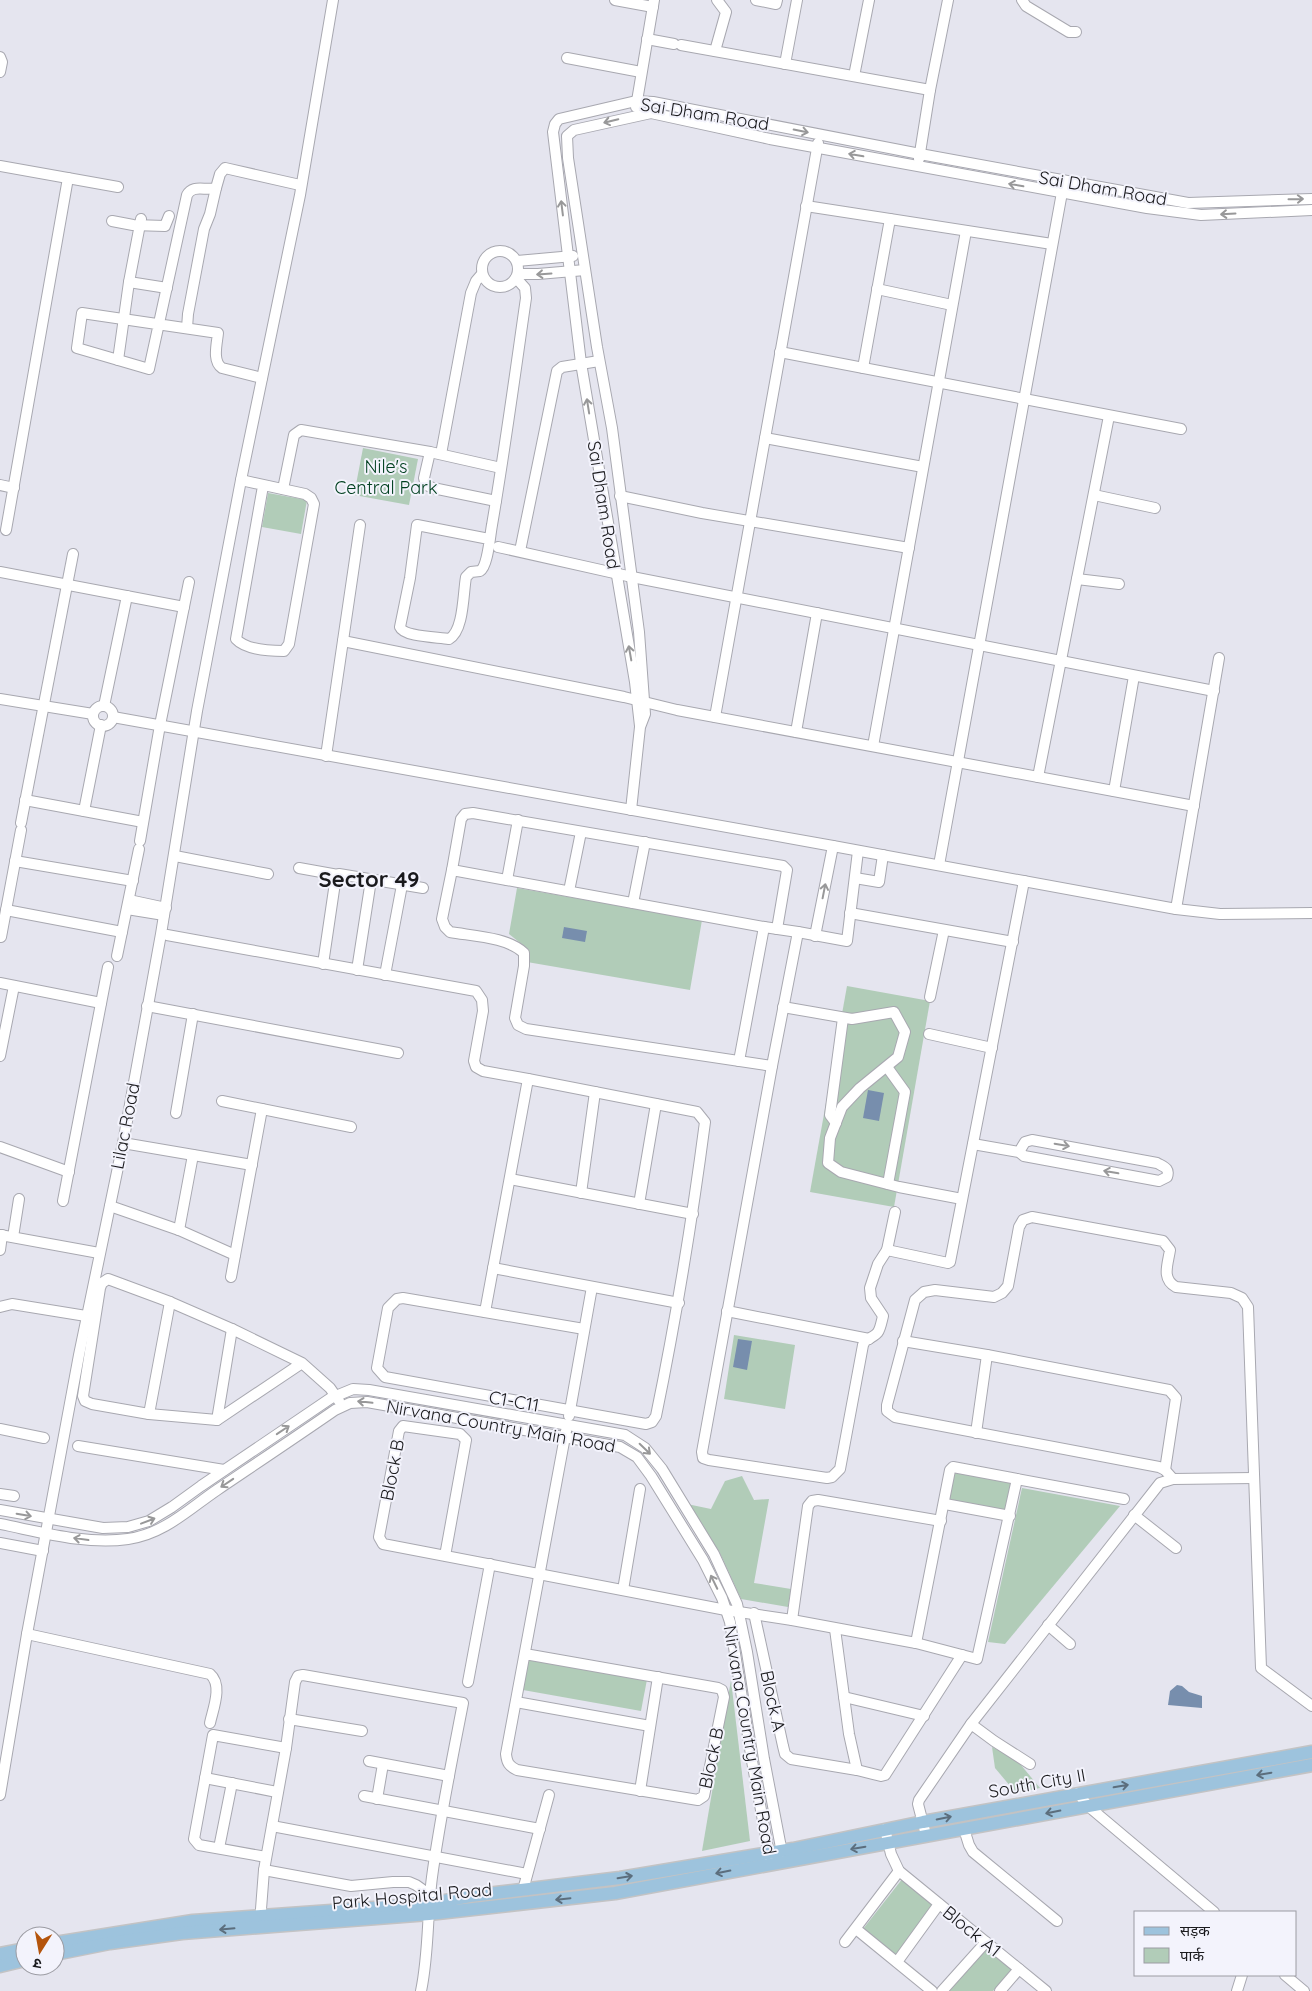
<svg xmlns="http://www.w3.org/2000/svg" width="1312" height="1991" font-family="Quicksand,'Noto Sans Devanagari',sans-serif">
<rect width="100%" height="100%" fill="#e5e5ef"/>
<g fill="#b1ccb8">
<path d="M 363,448 L 418,459 L 409,505 L 354,495 Z"/>
<path d="M 268,493 L 307,500 L 301,534 L 262,527 Z"/>
<path d="M 517,888 L 702,920 L 690,990 L 527,962 L 529,950 L 509,934 Z"/>
<path d="M 847,986 L 930,1001 L 894,1207 L 810,1192 Z"/>
<path d="M 734,1335 L 795,1345 L 785,1409 L 724,1399 Z"/>
<path d="M 953,1470 L 1013,1481 L 1007,1511 L 947,1499 Z"/>
<path d="M 742,1476 L 754,1500 L 769,1499 L 754,1583 L 791,1589 L 788,1607 L 741,1599 L 719,1551 L 687,1504 L 711,1509 L 725,1481 Z"/>
<path d="M 1022,1488 L 1120,1506 L 1005,1644 L 988,1642 Z"/>
<path d="M 530,1653 L 648,1674 L 641,1711 L 523,1690 Z"/>
<path d="M 731,1680 L 750,1841 L 702,1851 Z"/>
<path d="M 992,1747 L 1016,1759 L 1040,1788 L 1016,1793 L 995,1768 Z"/>
<path d="M 903,1878 L 936,1904 L 895,1955 L 863,1929 Z"/>
<path d="M 986,1945 L 1014,1967 L 993,1991 L 948,1991 Z"/>
</g>
<g fill="#778ead">
<path d="M 564,927 L 587,931 L 585,942 L 562,938 Z"/>
<path d="M 868,1090 L 884,1093 L 879,1121 L 863,1118 Z"/>
<path d="M 738,1339 L 752,1341 L 747,1370 L 733,1367 Z"/>
<path d="M 1177,1685 L 1182,1686 L 1189,1692 L 1202,1696 L 1202,1708 L 1168,1705 L 1170,1691 Z"/>
</g>
<g fill="none" stroke-linecap="round" stroke-linejoin="round">
<defs>
<g id="minor">
<path d="M 615,0 L 653,7"/>
<path d="M 756,0 L 776,4 L 777,0"/>
<path d="M 1022,0 L 1026,6 L 1069,32 L 1076,32"/>
<path d="M 647,39 L 674,44"/>
<path d="M 681,45 L 930,90"/>
<path d="M 715,51 L 726,12 L 717,0"/>
<path d="M 0,57 L 2,62 L 0,72"/>
<path d="M 567,58 L 641,72"/>
<path d="M 785,64 L 797,0"/>
<path d="M 854,76 L 869,0"/>
<path d="M 636,107 L 654,0"/>
<path d="M 919,159 L 930,90 L 948,0"/>
<path d="M 0,166 L 118,187"/>
<path d="M 806,206 L 1052,244"/>
<path d="M 112,221 L 133,225 L 165,226 L 169,216"/>
<circle cx="500" cy="269" r="18"/>
<path d="M 517,261 L 573,256"/>
<path d="M 518,274 L 538,274 L 585,270"/>
<path d="M 129,282 L 167,288"/>
<path d="M 877,289 L 952,305"/>
<path d="M 187,328 L 188,314 L 204,229 L 210,214 L 216,188"/>
<path d="M 780,352 L 1181,429"/>
<path d="M 118,360 L 129,282 L 141,219"/>
<path d="M 863,368 L 890,219"/>
<path d="M 262,378 L 222,368 C 212,361 217,344 218,333 C 173,326 127,320 82,313 L 77,348 L 149,369 L 187,195 C 193,184 205,191 216,188 L 220,174 L 225,168 L 300,185"/>
<path d="M 765,438 L 923,467"/>
<path d="M 430,452 L 424,478 L 426,485 L 433,488 L 496,501"/>
<path d="M 441,454 L 471,293 L 476,281 L 482,274"/>
<path d="M 241,480 L 305,494 L 311,498 L 314,504 L 289,644 L 284,651 C 269,651 246,650 236,639 L 263,486"/>
<path d="M 0,485 L 14,488"/>
<path d="M 283,489 L 294,435 L 301,430 L 430,452 L 501,468"/>
<path d="M 1094,495 L 1155,508"/>
<path d="M 620,496 L 702,513 L 909,548"/>
<path d="M 6,530 L 68,178"/>
<path d="M 489,539 L 417,525 L 410,578 L 400,627 C 404,637 438,637 449,639 C 464,631 463,593 466,577 L 471,572 L 480,571 C 488,566 490,535 492,525 C 505,449 515,374 526,298 L 525,288 L 516,278"/>
<path d="M 498,547 L 632,577 L 1214,691"/>
<path d="M 520,551 L 557,371 L 562,367 L 599,361"/>
<path d="M 0,572 L 184,607"/>
<path d="M 1077,579 L 1119,584"/>
<path d="M 343,641 L 624,697 L 677,710 L 1194,806"/>
<path d="M 0,699 L 93,714"/>
<circle cx="103" cy="716" r="10"/>
<path d="M 104,706 L 127,596"/>
<path d="M 113,717 L 833,846 L 1176,909 L 1220,914 L 1312,913"/>
<path d="M 715,717 L 818,143"/>
<path d="M 640,726 L 635,682 L 581,363 L 553,132 L 555,124 L 559,119 L 636,101 L 653,102 L 920,154 L 1188,203 L 1312,199"/>
<path d="M 796,732 L 817,613"/>
<path d="M 873,746 L 966,231"/>
<path d="M 326,756 L 360,525"/>
<path d="M 1038,777 L 1109,416"/>
<path d="M 1114,791 L 1134,676"/>
<path d="M 25,800 L 143,822"/>
<path d="M 631,810 L 640,727 L 645,714 L 639,632 L 612,428 L 597,347 L 568,158 L 567,136 L 574,130 L 651,113 L 770,139 L 1147,208 L 1201,215 L 1312,210"/>
<path d="M 84,811 L 101,725"/>
<path d="M 21,823 L 73,554"/>
<path d="M 140,841 L 160,725 L 189,582"/>
<path d="M 175,856 L 268,874"/>
<path d="M 15,861 L 133,881"/>
<path d="M 939,865 L 1063,187"/>
<path d="M 299,868 L 338,875"/>
<path d="M 452,870 L 442,919 L 445,927 L 450,932 C 472,936 508,937 524,953 L 524,966 L 515,1018 L 518,1025 L 526,1029 L 772,1066"/>
<path d="M 855,878 L 879,882 L 883,855"/>
<path d="M 507,880 L 518,820"/>
<path d="M 569,891 L 581,832"/>
<path d="M 129,900 L 166,908"/>
<path d="M 633,903 L 645,842"/>
<path d="M 127,909 L 164,915"/>
<path d="M 1176,909 L 1219,658"/>
<path d="M 6,910 L 122,932"/>
<path d="M 850,913 L 1013,942"/>
<path d="M 764,927 L 452,870 L 461,819 L 465,814 L 473,813 L 783,866 L 787,870 L 786,876 L 777,929"/>
<path d="M 798,932 L 847,941 L 858,851"/>
<path d="M 167,935 L 476,991 L 482,1000 L 483,1011 L 474,1061 L 476,1067 L 483,1071 L 528,1079 L 697,1112 L 705,1122 C 692,1221 676,1319 656,1416 L 652,1422 L 646,1424 L 385,1377 L 377,1368 L 388,1308 L 397,1299 L 403,1298 L 584,1329"/>
<path d="M 815,936 L 833,846"/>
<path d="M 1,937 L 21,830"/>
<path d="M 117,956 L 139,849"/>
<path d="M 323,964 L 336,876 L 339,874 L 423,888"/>
<path d="M 357,970 L 371,880"/>
<path d="M 385,975 L 402,885"/>
<path d="M 0,983 L 101,1003"/>
<path d="M 930,997 L 944,930"/>
<path d="M 147,1006 L 398,1053"/>
<path d="M 783,1007 L 852,1019 L 894,1012 L 905,1032 L 898,1057 L 860,1088 L 842,1107 L 830,1138 L 828,1163 L 841,1172 L 899,1187 L 962,1199"/>
<path d="M 929,1034 L 992,1048"/>
<path d="M 0,1056 L 14,986"/>
<path d="M 739,1061 L 764,927 L 798,932 L 772,1066 L 702,1452 L 703,1458 L 709,1460 L 827,1478 L 832,1477 L 840,1469 L 863,1345 L 865,1341 C 880,1333 879,1333 883,1316 L 871,1298 L 870,1288 L 878,1264 L 887,1250 L 895,1212"/>
<path d="M 887,1067 L 905,1092 L 888,1184"/>
<path d="M 222,1101 L 351,1127"/>
<path d="M 176,1113 L 193,1014"/>
<path d="M 836,1123 L 830,1115 L 843,1018"/>
<path d="M 123,1143 L 252,1165"/>
<path d="M 973,1144 L 1019,1152 L 1024,1156 L 1159,1181 L 1167,1177 C 1170,1168 1164,1167 1157,1163 L 1032,1140 L 1025,1142 L 1019,1152"/>
<path d="M 0,1147 L 69,1172"/>
<path d="M 510,1179 L 693,1214"/>
<path d="M 581,1193 L 595,1092"/>
<path d="M 63,1201 L 108,967"/>
<path d="M 639,1204 L 656,1104"/>
<path d="M 110,1206 L 179,1230 L 235,1255"/>
<path d="M 179,1230 L 193,1155"/>
<path d="M 0,1235 L 99,1253"/>
<path d="M 13,1237 L 19,1199"/>
<path d="M 0,1250 L 2,1235"/>
<path d="M 887,1250 L 948,1263 L 950,1262 L 1024,881"/>
<path d="M 493,1268 L 679,1303"/>
<path d="M 231,1277 L 262,1109"/>
<path d="M 0,1307 L 12,1304 L 86,1316"/>
<path d="M 727,1311 L 869,1339"/>
<path d="M 485,1312 L 528,1079"/>
<path d="M 903,1341 L 987,1355 L 1169,1390 L 1176,1398 L 1165,1470"/>
<path d="M 302,1363 L 217,1420 L 149,1414 L 92,1404 L 85,1401 L 83,1396 L 100,1288 L 102,1283 L 108,1279 L 170,1302 L 232,1329 L 302,1363 L 330,1388 L 339,1401"/>
<path d="M 149,1414 L 170,1302"/>
<path d="M 569,1416 L 592,1287"/>
<path d="M 217,1420 L 232,1329"/>
<path d="M 0,1429 L 44,1438"/>
<path d="M 976,1433 L 987,1355"/>
<path d="M 78,1446 L 224,1470"/>
<path d="M 1173,1479 L 1165,1470 L 1159,1467 L 895,1417 L 887,1411 L 887,1405 L 915,1300 L 924,1292 L 935,1290 L 994,1297 L 1002,1293 L 1008,1286 L 1019,1227 L 1023,1220 L 1032,1217 L 1163,1241 L 1170,1250 C 1168,1264 1161,1279 1176,1287 L 1231,1293 L 1242,1298 L 1248,1307 L 1261,1668 L 1312,1706"/>
<path d="M 0,1494 L 14,1496"/>
<path d="M 945,1504 L 1010,1516"/>
<path d="M 0,1510 L 103,1528 L 128,1527 L 149,1521 L 172,1507 L 201,1486 L 331,1398 L 353,1389 L 369,1390 L 625,1435 L 645,1448 L 662,1469 L 714,1554 L 737,1604 L 747,1652 L 764,1759 L 783,1858"/>
<path d="M 1134,1515 L 1176,1548"/>
<path d="M 0,1524 C 41,1532 86,1545 128,1539 C 164,1534 189,1509 217,1490 C 257,1463 296,1437 335,1410 L 350,1403 L 367,1402 L 620,1447 L 637,1457 L 651,1476 L 703,1560 L 722,1598 L 730,1622 L 752,1761 L 770,1859"/>
<path d="M 0,1543 L 43,1551"/>
<path d="M 445,1556 L 466,1440 L 460,1434 L 403,1426 L 399,1431 L 379,1537 L 383,1544 L 726,1610 L 792,1620 L 916,1643 L 977,1659 L 1017,1479"/>
<path d="M 623,1590 L 640,1489"/>
<path d="M 754,1613 L 783,1746 L 785,1754 L 791,1759 L 857,1770 L 881,1776 L 885,1775 L 962,1655"/>
<path d="M 792,1620 L 808,1506 L 812,1501 L 818,1500 L 941,1521"/>
<path d="M 1048,1625 L 1070,1644"/>
<path d="M 835,1629 L 849,1734 L 857,1770"/>
<path d="M 27,1634 L 210,1674 C 223,1685 213,1709 210,1723"/>
<path d="M 916,1643 L 950,1470 L 953,1467 L 1124,1499"/>
<path d="M 525,1654 L 718,1688 L 722,1690 L 724,1697 L 704,1796 L 698,1800 L 517,1770 C 509,1766 507,1763 506,1754 L 566,1431"/>
<path d="M 468,1682 L 490,1564"/>
<path d="M 844,1697 L 924,1716"/>
<path d="M 516,1702 L 650,1726"/>
<path d="M 289,1719 L 362,1731"/>
<path d="M 971,1724 L 1160,1483 L 1173,1479 L 1254,1478"/>
<path d="M 369,1761 L 449,1776"/>
<path d="M 205,1778 L 277,1792"/>
<path d="M 640,1791 L 658,1677"/>
<path d="M 1078,1793 L 1088,1806 L 1214,1912"/>
<path d="M 0,1795 L 27,1634 L 79,1355 L 123,1143 L 161,934 L 197,711 L 241,480 L 300,195 L 333,0"/>
<path d="M 364,1796 L 540,1829"/>
<path d="M 377,1799 L 383,1764"/>
<path d="M 272,1826 L 527,1874"/>
<path d="M 885,1829 L 891,1854 L 899,1871 L 1046,1991"/>
<path d="M 964,1829 L 969,1845 L 973,1852 L 1057,1921"/>
<path d="M 926,1835 L 918,1804 L 919,1800 L 971,1724 L 994,1741 L 1030,1764"/>
<path d="M 219,1848 L 232,1783"/>
<path d="M 266,1857 L 199,1845 L 194,1839 L 213,1735 L 286,1748"/>
<path d="M 264,1870 L 351,1886 L 393,1882 L 409,1882 L 416,1885 L 430,1895"/>
<path d="M 523,1890 L 549,1795"/>
<path d="M 260,1922 L 264,1870 L 286,1748 L 295,1682 L 298,1676 L 303,1675 L 463,1703 C 452,1760 440,1818 432,1877 C 427,1915 429,1953 421,1991"/>
<path d="M 856,1929 L 932,1991"/>
<path d="M 845,1942 L 899,1871"/>
<path d="M 897,1962 L 939,1904"/>
<path d="M 1285,1975 L 1304,1991"/>
<path d="M 942,1991 L 986,1942"/>
<path d="M 1000,1991 L 1019,1969"/>
<path d="M 1237,1991 L 1242,1975"/>
</g>
<g id="major">
<path d="M 55,1943 L 193,1921 L 429,1904 L 470,1896 L 620,1878 L 793,1849 L 923,1822 L 1312,1752"/>
<path d="M 0,1954 L 25,1949"/>
<path d="M 55,1954 L 110,1943 L 182,1933 L 429,1914 L 615,1893 L 1312,1765"/>
<path d="M 0,1966 L 25,1960"/>
</g>
</defs>
<use href="#minor" stroke="#a8a8b0" stroke-width="12"/>
<use href="#major" stroke="#c3c3c4" stroke-width="15"/>
<use href="#minor" stroke="#fff" stroke-width="10"/>
<use href="#major" stroke="#9dc3dd" stroke-width="12"/>
</g>
<defs><path id="oneway-shaft" d="M-6 0H5M1.5-3L5.5 0L1.5 3" fill="none" stroke-width="1.6" stroke-linecap="round" stroke-linejoin="round" transform="scale(1.25)"/></defs>
<g stroke="#989899">
<use href="#oneway-shaft" transform="translate(611 121) rotate(167)"/>
<use href="#oneway-shaft" transform="translate(801 131) rotate(11)"/>
<use href="#oneway-shaft" transform="translate(856 155) rotate(-170)"/>
<use href="#oneway-shaft" transform="translate(1016 185) rotate(-170)"/>
<use href="#oneway-shaft" transform="translate(1296 199) rotate(-1)"/>
<use href="#oneway-shaft" transform="translate(562 208) rotate(-97)"/>
<use href="#oneway-shaft" transform="translate(1228 214) rotate(177)"/>
<use href="#oneway-shaft" transform="translate(544 274) rotate(176)"/>
<use href="#oneway-shaft" transform="translate(588 406) rotate(-99)"/>
<use href="#oneway-shaft" transform="translate(630 653) rotate(-100)"/>
<use href="#oneway-shaft" transform="translate(824 891) rotate(-79)"/>
<use href="#oneway-shaft" transform="translate(1062 1145) rotate(10)"/>
<use href="#oneway-shaft" transform="translate(1111 1172) rotate(-170)"/>
<use href="#oneway-shaft" transform="translate(365 1402) rotate(-174)"/>
<use href="#oneway-shaft" transform="translate(283 1430) rotate(-34)"/>
<use href="#oneway-shaft" transform="translate(645 1449) rotate(44)"/>
<use href="#oneway-shaft" transform="translate(227 1483) rotate(146)"/>
<use href="#oneway-shaft" transform="translate(24 1515) rotate(10)"/>
<use href="#oneway-shaft" transform="translate(148 1521) rotate(-21)"/>
<use href="#oneway-shaft" transform="translate(81 1539) rotate(-172)"/>
<use href="#oneway-shaft" transform="translate(714 1582) rotate(-116)"/>
</g>
<g stroke="#5c6e7d">
<use href="#oneway-shaft" transform="translate(1264 1774) rotate(170)"/>
<use href="#oneway-shaft" transform="translate(1121 1786) rotate(-10)"/>
<use href="#oneway-shaft" transform="translate(1053 1812) rotate(169)"/>
<use href="#oneway-shaft" transform="translate(944 1818) rotate(-11)"/>
<use href="#oneway-shaft" transform="translate(858 1848) rotate(170)"/>
<use href="#oneway-shaft" transform="translate(723 1872) rotate(169)"/>
<use href="#oneway-shaft" transform="translate(625 1877) rotate(-9)"/>
<use href="#oneway-shaft" transform="translate(563 1899) rotate(174)"/>
<use href="#oneway-shaft" transform="translate(227 1929) rotate(175)"/>
</g>
<g text-anchor="middle" dominant-baseline="central" stroke-width="4" stroke-linejoin="round" paint-order="stroke">
<g font-size="18" fill="#1a1a1d" stroke="#f3f3fc">
<text transform="translate(705 114) rotate(9)">Sai Dham Road</text>
<text transform="translate(1103 188) rotate(10)">Sai Dham Road</text>
<text transform="translate(604 505) rotate(81)">Sai Dham Road</text>
<text transform="translate(125 1126) rotate(-79)">Lilac Road</text>
<text transform="translate(514 1401) rotate(10)">C1-C11</text>
<text transform="translate(501 1426) rotate(10)">Nirvana Country Main Road</text>
<text transform="translate(392 1470) rotate(-79)">Block B</text>
<text transform="translate(773 1701) rotate(78)">Block A</text>
<text transform="translate(750 1740) rotate(80)">Nirvana Country Main Road</text>
<text transform="translate(711 1758) rotate(-78)">Block B</text>
<text transform="translate(1037 1783) rotate(-10)">South City II</text>
<text transform="translate(412 1896) rotate(-5)">Park Hospital Road</text>
<text transform="translate(972 1931) rotate(39)">Block A1</text>
</g>
<g font-size="18" fill="#00401f" stroke="#f3f3fc">
<text x="386" y="466">Nile's<tspan x="386" dy="21">Central Park</tspan></text>
</g>
<g font-size="22" font-weight="bold" fill="#1a1a1d" stroke="#f3f3fc">
<text x="369" y="879">Sector 49</text>
</g>
</g>
<rect x="1134" y="1911" width="162" height="65" fill="#f3f3fc" stroke="#9c9ca3"/>
<rect x="1144" y="1927" width="25" height="8" fill="#9dc3dd" stroke="#9c9ca3"/>
<text x="1180" y="1936" font-size="15" fill="#1a1a1d">सड़क</text>
<rect x="1144" y="1948" width="25" height="15" fill="#b1ccb8" stroke="#9c9ca3"/>
<text x="1180" y="1961" font-size="15" fill="#1a1a1d">पार्क</text>
<g transform="translate(40 1951) rotate(191)"><circle r="24" fill="#f3f3fc" stroke="#9c9ca3"/>
<path d="M0-4L9 19L0 12L-9 19Z" fill="#b4540c"/>
<text y="-8" font-size="14" font-weight="bold" text-anchor="middle" fill="#1a1a1d">उ</text>
</g>
</svg>
